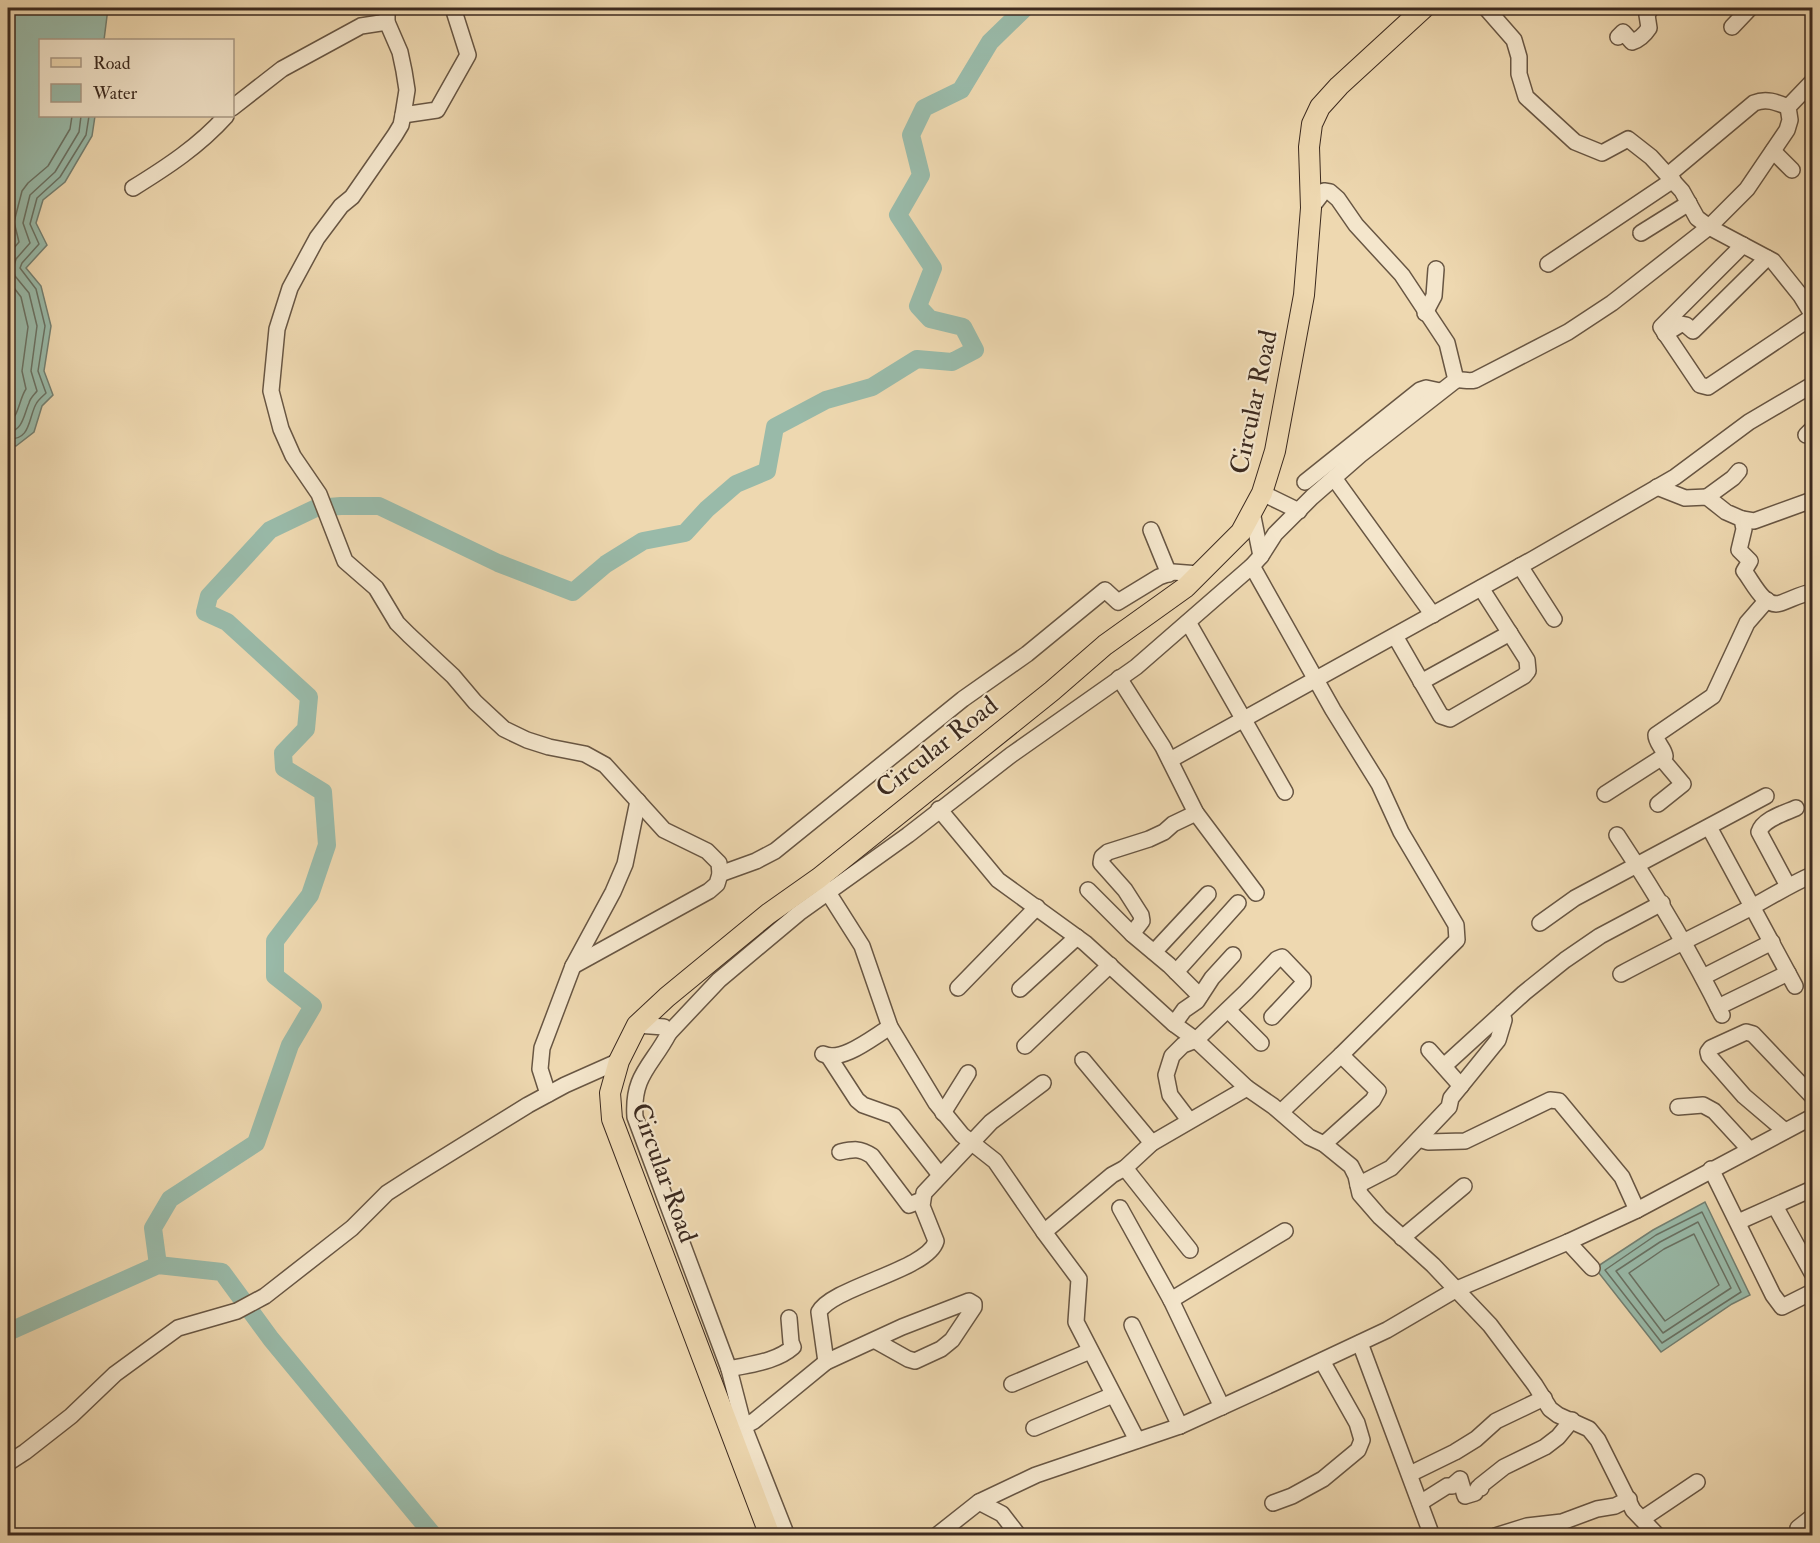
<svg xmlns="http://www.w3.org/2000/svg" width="1820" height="1543" font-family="'IM FELL Double Pica',serif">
<rect width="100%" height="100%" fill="#eed8b0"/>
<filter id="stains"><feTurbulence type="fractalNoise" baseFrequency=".00333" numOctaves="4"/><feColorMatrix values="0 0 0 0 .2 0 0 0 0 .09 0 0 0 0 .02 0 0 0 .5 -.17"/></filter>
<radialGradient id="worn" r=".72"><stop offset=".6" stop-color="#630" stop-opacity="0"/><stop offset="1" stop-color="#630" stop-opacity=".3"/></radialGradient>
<g fill="#99baa9" stroke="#748072" stroke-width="1.5">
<path d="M 8,8 L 108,8 L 104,40 L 40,40 L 40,116 L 95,116 L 92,136 L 65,182 L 43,200 L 36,223 L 47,245 L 26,268 L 41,286 L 51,326 L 44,371 L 53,395 L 42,406 L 34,432 L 16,446 L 8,445 Z"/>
<path d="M 1705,1202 L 1750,1295 L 1732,1304 L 1661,1352 L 1595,1268 L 1653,1230 Z"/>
</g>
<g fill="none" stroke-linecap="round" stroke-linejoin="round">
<g stroke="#6a7264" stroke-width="1.5">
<path d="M 8,255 L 19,242 L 14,222 L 22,191 L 28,183 L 48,166 L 70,129 L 72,116"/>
<path d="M 8,280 L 21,297 L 28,327 L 22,371 L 26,389 C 19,399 19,417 8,423"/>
<path d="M 8,432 C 23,431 24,414 29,403 C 30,398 34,395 37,391 L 31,371 L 37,326 L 29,293 L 15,276 L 13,269 L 16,259 L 30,243 L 23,223 L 30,195 L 55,172 L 79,132 L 81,116"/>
<path d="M 8,439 C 31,440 28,419 36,404 C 38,400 43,396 46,393 L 38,371 L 45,326 L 36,289 L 20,268 L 22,263 L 39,244 L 30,224 L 37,198 L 60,177 L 86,135 L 89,116"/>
<path d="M 1702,1212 L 1741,1292 L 1662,1343 L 1605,1270 L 1656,1235 Z"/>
<path d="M 1698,1222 L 1731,1288 L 1663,1333 L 1616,1271 L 1660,1242 Z"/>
<path d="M 1694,1234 L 1719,1285 L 1665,1321 L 1629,1273 L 1664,1249 Z"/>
</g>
<g stroke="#99baa9" stroke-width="18">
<path d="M 158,1265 L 153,1228 L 170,1199 L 256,1143 L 290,1045 L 313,1006 L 275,976 L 275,941 L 310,895 L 327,845 L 323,792 L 284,768 L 283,753 L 306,729 L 309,697 L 227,622 L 205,612 L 209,596 L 270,530 L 316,508 L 341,506 L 379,506 L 498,563 L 573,592 L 606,564 L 643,541 L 685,533 L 707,509 L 736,484 L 767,471 L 775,427 L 826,400 L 872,387 L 917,359 L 952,362 L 975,350 L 963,327 L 930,319 L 918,306 L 933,268 L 898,215 L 921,175 L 911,135 L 924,108 L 961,90 L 990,42 L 1025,8"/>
<path d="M 8,1332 L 158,1265 L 222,1272 L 271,1339 L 434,1536"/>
</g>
<defs>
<g id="minor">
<path d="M 387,8 L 387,22 L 400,52 L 404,71 L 407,90 L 403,115 L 401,125 L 395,135 L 352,197 L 341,206 L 317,238 L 290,288 L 277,329 L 271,391 L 281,429 L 293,456 L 319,494 L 345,561 L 376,588 L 397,623 L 409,635 L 453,676 L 475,702 L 504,729 L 527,740 L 549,747 L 585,754 L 605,765 L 664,830 L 707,851 L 719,863 L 720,874 L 717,884 L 709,891 L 573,966"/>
<path d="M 1486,8 L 1514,40 L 1519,57 L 1519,74 L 1526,97 L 1575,142 L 1602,153 L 1628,139 L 1651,157 L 1682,191 L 1697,218 L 1709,227 L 1773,261 L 1801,296 L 1812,314"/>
<path d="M 1732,27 L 1750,8"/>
<path d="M 1618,37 L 1623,32 L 1632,42 C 1639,40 1645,34 1649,28 L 1647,15 L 1651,8"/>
<path d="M 232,108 L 282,69 L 361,26 L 387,22"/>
<path d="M 403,115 L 437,110 L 468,55 L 453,8"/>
<path d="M 1773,151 L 1792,170"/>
<path d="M 1668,175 L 1754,103 C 1766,98 1776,102 1788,107"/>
<path d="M 133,188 C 167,167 199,146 226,116"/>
<path d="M 1641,233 L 1689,203"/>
<path d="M 1743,245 L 1661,327 L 1700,385 L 1708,387 L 1812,317"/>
<path d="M 1548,264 L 1673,180"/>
<path d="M 1425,313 L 1434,296 L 1436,269"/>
<path d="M 1665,334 L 1681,324 L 1686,325 L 1693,331 L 1767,258"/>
<path d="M 1456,380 C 1463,379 1468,382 1475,380 L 1568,332 L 1612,303 L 1709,227 L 1747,189 L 1787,130 L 1790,120 L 1788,107 L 1812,82"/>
<path d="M 1806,435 L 1812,429"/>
<path d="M 1334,478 L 1433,615"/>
<path d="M 1305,482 L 1420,390 L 1426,388 L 1440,391"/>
<path d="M 1657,487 L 1685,498 L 1707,497 L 1726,512 L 1742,519 L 1744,529 L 1739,550 L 1750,561 L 1744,571 C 1753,582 1764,609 1781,603 C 1792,599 1801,594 1812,592"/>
<path d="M 1262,493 L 1299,511"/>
<path d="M 1707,497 L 1733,478 L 1739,471"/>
<path d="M 1252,512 L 1261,556"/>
<path d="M 1742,519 L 1754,521 L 1812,500"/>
<path d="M 1151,530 L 1169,574"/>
<path d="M 1252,566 L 1333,710 L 1379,784 L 1401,832 L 1456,925 L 1457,940 L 1341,1055"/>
<path d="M 1520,566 L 1554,619"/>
<path d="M 1188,622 L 1285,792"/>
<path d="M 1395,636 L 1441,716 L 1450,719 L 1524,676 L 1528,671 L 1527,660 L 1481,588"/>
<path d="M 1119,678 L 1163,747 L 1196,813 L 1256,893"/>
<path d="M 1421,682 L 1510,633"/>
<path d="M 1170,760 L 1533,559 L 1675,477 L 1749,422 L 1812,385"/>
<path d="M 1605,794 L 1661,758"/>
<path d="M 1658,804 L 1683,784 L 1661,758 L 1665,756 C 1664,748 1656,743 1656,735 L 1713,696 L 1747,623 L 1767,600"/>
<path d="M 939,809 L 998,880 L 1085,943 L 1174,1024"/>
<path d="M 1196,813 L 1173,824 L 1164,832 L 1149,839 L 1108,852 L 1102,857 L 1101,863 L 1125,890 L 1141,915 L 1142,921 L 1132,934 L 1169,965 L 1200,996"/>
<path d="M 1709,827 L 1795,986"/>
<path d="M 1617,835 C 1656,894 1691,952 1722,1015"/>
<path d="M 720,874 L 756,861 L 775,851 L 963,699 L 1027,654 L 1105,590 L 1118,602 L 1159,577 L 1173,572 L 1199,574"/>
<path d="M 822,883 L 862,946 L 890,1027 L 936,1103 L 962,1135 L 995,1161 L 1044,1232"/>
<path d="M 1788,886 L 1759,832 C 1763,819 1785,813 1796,808"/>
<path d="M 1088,890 L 1132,934"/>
<path d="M 1540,923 L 1575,898 L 1766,796"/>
<path d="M 1154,952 L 1208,894"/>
<path d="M 1233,955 L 1212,978 L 1197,1001 L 1184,1010 L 1174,1024 L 1196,1040 L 1247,1088 L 1273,1106 L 1309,1137 L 1324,1144 L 1351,1166 L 1356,1176 L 1360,1194 L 1380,1217 L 1433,1265 L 1490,1325 L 1535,1385 L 1550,1409 L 1558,1415 L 1589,1429 L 1598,1440 L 1633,1510 L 1658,1536"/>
<path d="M 1176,972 L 1238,903"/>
<path d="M 1621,974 C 1664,951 1708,930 1752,907 C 1772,896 1791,884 1812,875"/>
<path d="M 1703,977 L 1772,942"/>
<path d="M 958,988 L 1037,907"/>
<path d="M 1020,989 L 1077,937"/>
<path d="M 1718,1007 L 1788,973"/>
<path d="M 1228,1010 L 1261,1043"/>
<path d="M 637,1025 L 664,1027 L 669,1033 C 652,1066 632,1075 635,1117 L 729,1369 L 744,1427 L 787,1536"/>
<path d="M 669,1033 L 719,980 L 799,913 L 908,835 L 1011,755 L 1136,667 L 1252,566 L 1261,556 L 1275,534 L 1312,497 L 1360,455 L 1456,380 L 1447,343 L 1402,275 L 1356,225 L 1338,199 L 1330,192 L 1324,191 L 1311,208"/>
<path d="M 1025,1046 L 1110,965"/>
<path d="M 1429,1050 L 1461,1086"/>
<path d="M 823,1054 C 842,1063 873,1037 890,1027"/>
<path d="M 829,1057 L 857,1100 L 863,1105 L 894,1116 L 940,1175"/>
<path d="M 1083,1060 L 1152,1143"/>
<path d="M 1444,1066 L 1524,993 L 1565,960 L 1600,936 L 1662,903"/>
<path d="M 548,1094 L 540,1069 L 542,1048 L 573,966 L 613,892 L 625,864 L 638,801"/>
<path d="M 1678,1107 L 1703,1105 L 1714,1111 L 1749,1149"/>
<path d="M 1281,1112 L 1341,1055 L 1378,1091 L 1373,1100 L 1324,1144"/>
<path d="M 943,1113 L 968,1073"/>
<path d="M 1189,1120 L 1170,1095 L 1166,1075 L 1172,1056 L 1183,1045 L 1196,1040 L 1246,992 L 1277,959 L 1282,957 L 1303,979 L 1303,984 L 1272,1017"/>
<path d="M 1785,1131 L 1744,1096 L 1709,1056 L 1708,1052 L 1711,1048 L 1746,1032 L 1753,1034 L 1812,1096"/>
<path d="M 1419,1139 L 1428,1142 L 1465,1141 L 1550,1100 L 1559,1101 L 1622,1177 L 1637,1210"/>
<path d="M 840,1152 C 854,1149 860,1148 872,1156 L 909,1205 L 922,1200"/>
<path d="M 1125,1168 L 1190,1250"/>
<path d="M 1711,1169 L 1773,1295 L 1782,1307 L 1812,1292"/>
<path d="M 1358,1185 L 1391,1168 L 1449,1107 L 1451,1098 L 1498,1040 L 1504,1020 L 1502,1013"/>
<path d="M 1775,1206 L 1812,1273"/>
<path d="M 1120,1208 L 1171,1300 L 1222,1407"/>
<path d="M 1738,1222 L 1812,1189"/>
<path d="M 1402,1238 L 1464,1186"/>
<path d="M 1568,1242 L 1592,1268"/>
<path d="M 1171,1300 L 1285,1231"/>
<path d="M 1132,1325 L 1180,1426"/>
<path d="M 1360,1343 L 1432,1536"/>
<path d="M 826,1362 L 819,1312 C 832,1287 928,1270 936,1241 L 922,1206 L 924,1193 L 991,1122 L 1043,1083"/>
<path d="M 729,1369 C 751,1364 776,1362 793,1347 L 791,1342 L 789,1318"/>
<path d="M 1012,1384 L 1090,1351"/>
<path d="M 1034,1428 L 1113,1395"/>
<path d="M 735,1431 L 754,1421 L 826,1362 L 902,1327 L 969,1301 L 974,1304 L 974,1307 L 952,1340 L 941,1349 L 915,1361 L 908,1359 L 874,1340"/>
<path d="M 1137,1440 L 1076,1322 L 1079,1279 L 1044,1232 L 1112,1175 L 1125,1168 L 1152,1143 L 1247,1088"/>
<path d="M 8,1463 L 25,1452 L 71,1416 L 115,1374 L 178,1328 L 237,1311 L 265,1296 L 352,1228 L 387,1193 L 415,1175 L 528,1105 L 565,1085 L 619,1061"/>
<path d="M 1410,1474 L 1455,1452 L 1476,1439 L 1496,1421 L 1544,1398"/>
<path d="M 979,1502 L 1002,1514 L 1019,1536"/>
<path d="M 1273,1503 L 1292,1496 L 1323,1479 L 1358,1450 L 1362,1440 L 1357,1423 L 1322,1361"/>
<path d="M 1420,1503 L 1447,1486 L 1452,1486 L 1460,1479 L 1465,1496 L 1475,1493 L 1478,1488 L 1481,1488 L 1480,1486 L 1504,1467 L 1545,1447 L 1558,1437 L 1572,1420"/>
<path d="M 1642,1519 L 1697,1482"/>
<path d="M 1801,1533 L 1798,1528 L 1812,1517"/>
<path d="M 936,1536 L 979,1502 L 1036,1475 L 1180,1426 L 1274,1383 L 1387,1330 L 1457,1289 L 1568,1242 L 1637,1210 L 1812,1117"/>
<path d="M 1495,1536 L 1527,1526 L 1562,1522 L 1597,1509 L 1615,1506 L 1629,1499"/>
</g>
<path id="major" d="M 770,1536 L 612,1119 L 610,1093 L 619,1061 L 637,1025 L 667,997 L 768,914 L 819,878 L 1052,691 L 1105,645 L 1186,587 L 1241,532 L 1262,493 L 1275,451 L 1304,295 L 1311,208 L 1309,147 L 1312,124 L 1320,107 L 1339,86 L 1424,8"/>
</defs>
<use href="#minor" stroke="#685643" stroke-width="18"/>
<use href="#major" stroke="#3c2a1f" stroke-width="22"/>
<use href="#minor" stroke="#f4e6cc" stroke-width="15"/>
<use href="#major" stroke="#eed8b0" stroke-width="20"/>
</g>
<g text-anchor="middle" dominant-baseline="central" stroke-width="4.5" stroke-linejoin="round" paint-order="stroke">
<g font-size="26" fill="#3c2a1f" stroke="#f4e6cc">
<text transform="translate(1254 402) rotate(-78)">Circular Road</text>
<text transform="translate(937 747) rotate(-38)">Circular Road</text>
<text transform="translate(664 1173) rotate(70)">Circular Road</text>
</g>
</g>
<rect width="1820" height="1543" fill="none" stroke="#eed8b0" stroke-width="30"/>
<rect x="9" y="9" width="1802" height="1525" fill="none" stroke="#3c2a1f" stroke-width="3"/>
<rect x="15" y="15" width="1790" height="1513" fill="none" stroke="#3c2a1f" stroke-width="1.5"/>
<rect x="39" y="39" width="195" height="78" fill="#f4e6cc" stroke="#aa9b87" stroke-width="1.5"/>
<rect x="51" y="58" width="30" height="9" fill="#eed8b0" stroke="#aa9b87" stroke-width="1.5"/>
<text x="93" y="69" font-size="18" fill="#3c2a1f">Road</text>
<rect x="51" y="84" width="30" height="18" fill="#99baa9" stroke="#aa9b87" stroke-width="1.5"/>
<text x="93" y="99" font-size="18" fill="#3c2a1f">Water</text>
<rect width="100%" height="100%" filter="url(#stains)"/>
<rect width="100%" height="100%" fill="url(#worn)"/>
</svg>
